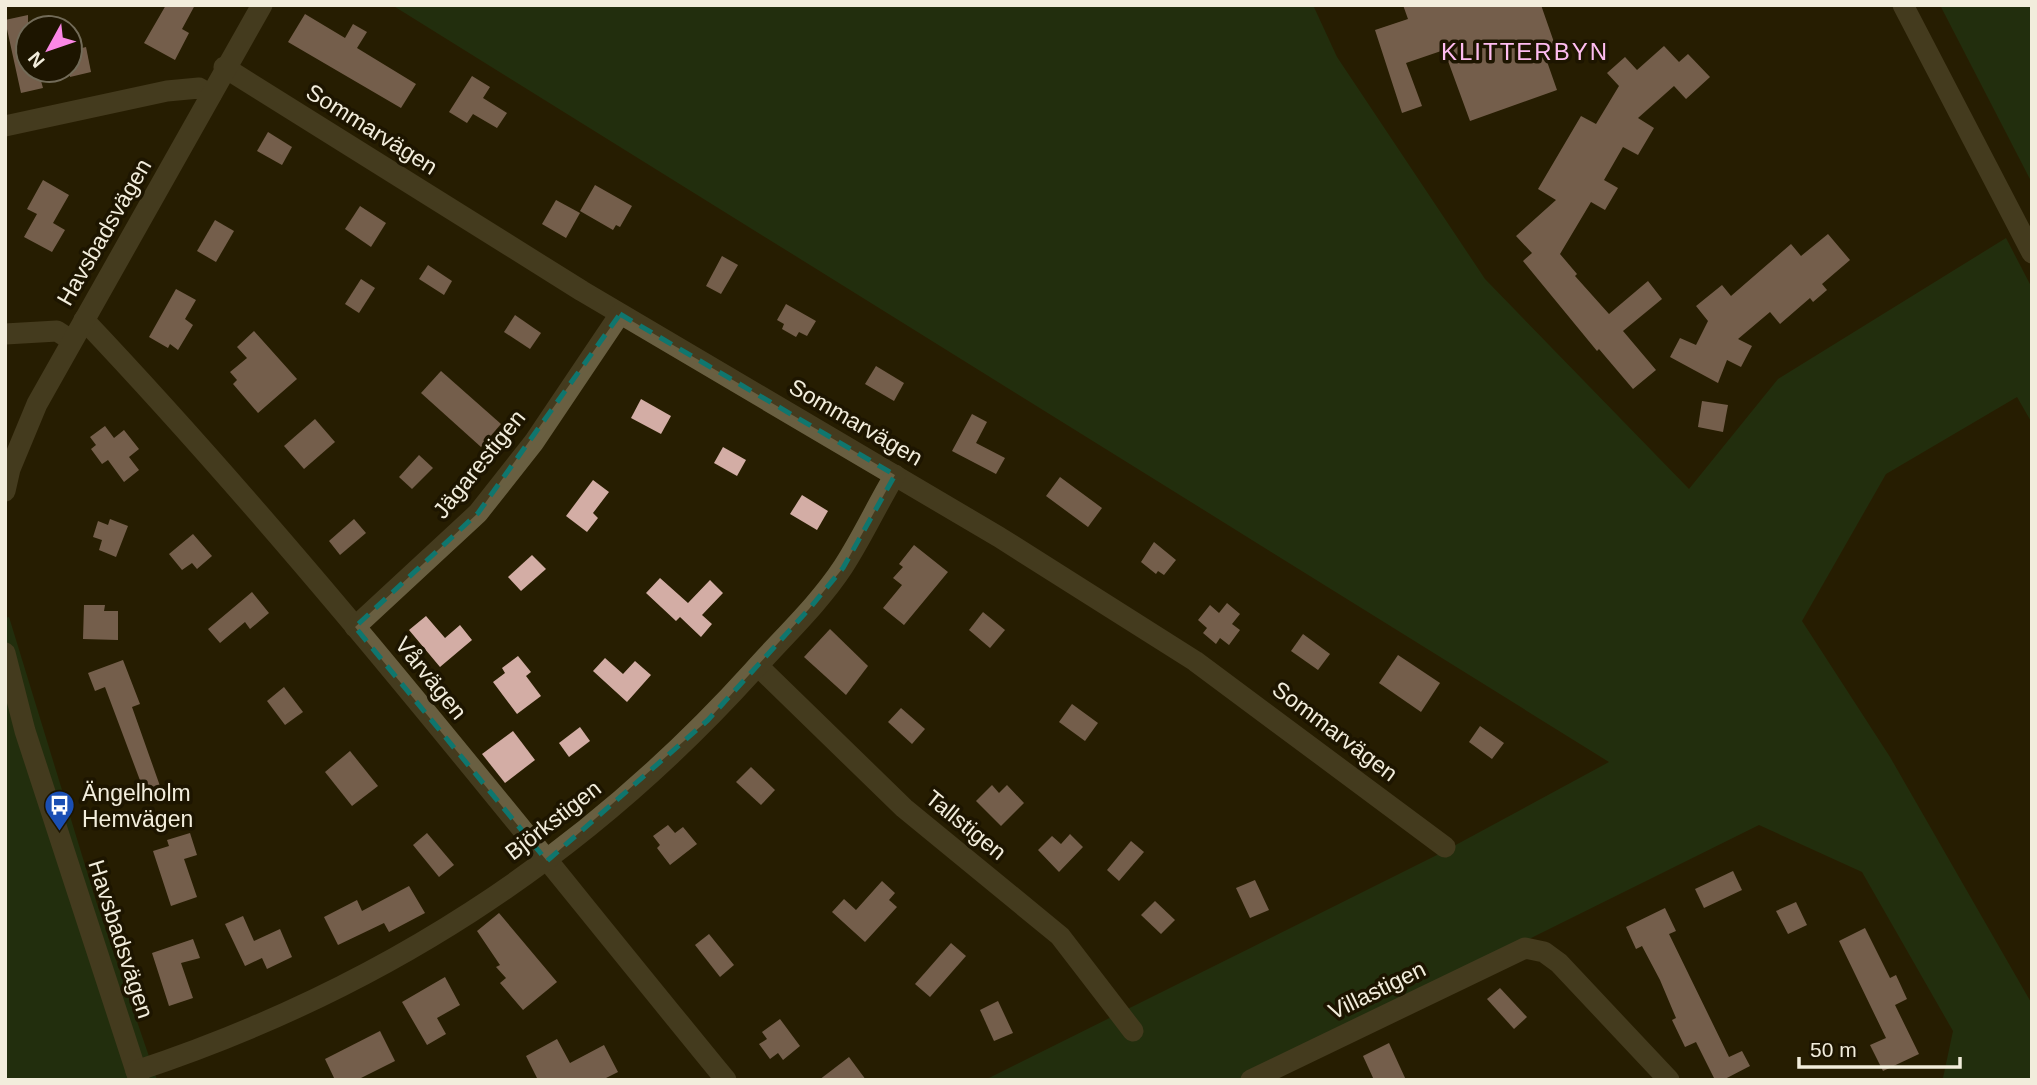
<svg xmlns="http://www.w3.org/2000/svg" width="2037" height="1085" font-family="Helvetica,sans-serif">
<rect width="100%" height="100%" fill="#271e01"/>
<g fill="#1e431b">
<path d="M 392,5 L 1313,5 L 1337,57 L 1485,279 L 1689,489 L 1778,379 L 2006,238 L 2032,288 L 2032,423 L 2017,397 L 1886,474 L 1802,621 L 1890,757 L 2032,1004 L 2032,1080 L 1939,1080 L 1943,1078 L 1953,1031 L 1862,872 L 1759,825 L 1245,1080 L 985,1080 L 1439,854 L 1609,762 Z"/>
<path d="M 1940,5 L 2032,5 L 2032,183 Z"/>
<path d="M 9,617 L 96,901 L 157,1080 L 5,1080 L 5,618 Z"/>
</g>
<g fill="#d3ada5">
<path d="M 166,5 L 195,5 L 182,29 L 189,33 L 175,60 L 144,43 Z"/>
<path d="M 1403,5 L 1541,5 L 1556,48 L 1544,53 L 1557,90 L 1470,121 L 1444,50 L 1406,63 L 1422,106 L 1402,113 L 1375,30 L 1408,19 Z"/>
<path d="M 305,14 L 345,38 L 353,24 L 367,32 L 357,48 L 416,84 L 401,108 L 288,42 Z"/>
<path d="M 28,15 L 28,70 L 38,70 L 43,88 L 21,93 L 5,20 Z"/>
<path d="M 1664,46 L 1679,62 L 1688,54 L 1710,77 L 1686,99 L 1674,86 L 1638,118 L 1654,128 L 1638,155 L 1623,147 L 1604,180 L 1618,188 L 1605,210 L 1591,202 L 1560,254 L 1577,274 L 1575,276 L 1609,314 L 1648,281 L 1662,299 L 1623,331 L 1656,370 L 1633,389 L 1599,349 L 1597,351 L 1523,261 L 1532,253 L 1516,236 L 1556,200 L 1538,189 L 1581,116 L 1596,124 L 1619,86 L 1607,73 L 1625,57 L 1637,70 Z"/>
<path d="M 86,47 L 91,72 L 70,77 L 70,51 Z"/>
<path d="M 472,76 L 490,87 L 483,98 L 507,113 L 497,128 L 473,114 L 467,123 L 449,112 Z"/>
<path d="M 268,132 L 292,147 L 282,165 L 257,151 Z"/>
<path d="M 43,180 L 69,195 L 53,223 L 65,230 L 52,252 L 24,237 L 37,214 L 27,209 Z"/>
<path d="M 595,185 L 632,206 L 620,227 L 616,225 L 613,230 L 580,211 Z"/>
<path d="M 556,200 L 580,213 L 566,238 L 542,224 Z"/>
<path d="M 360,206 L 386,223 L 371,247 L 345,229 Z"/>
<path d="M 215,220 L 234,231 L 216,262 L 197,251 Z"/>
<path d="M 1828,234 L 1850,260 L 1822,284 L 1827,290 L 1813,302 L 1810,298 L 1780,324 L 1770,312 L 1738,339 L 1752,346 L 1741,367 L 1727,360 L 1718,383 L 1670,357 L 1680,338 L 1696,345 L 1708,321 L 1696,306 L 1722,285 L 1731,296 L 1791,244 L 1801,256 Z"/>
<path d="M 722,256 L 738,265 L 721,294 L 706,286 Z"/>
<path d="M 428,265 L 452,281 L 444,295 L 419,279 Z"/>
<path d="M 361,279 L 375,288 L 359,313 L 345,304 Z"/>
<path d="M 176,289 L 196,300 L 185,319 L 193,325 L 178,350 L 170,344 L 168,348 L 149,337 Z"/>
<path d="M 786,304 L 816,321 L 807,336 L 799,332 L 796,337 L 782,329 L 784,324 L 777,320 Z"/>
<path d="M 515,315 L 541,333 L 530,349 L 504,332 Z"/>
<path d="M 254,331 L 297,379 L 258,413 L 233,384 L 237,380 L 230,372 L 247,358 L 237,347 Z"/>
<path d="M 876,366 L 904,383 L 894,401 L 865,384 Z"/>
<path d="M 441,371 L 501,424 L 481,447 L 421,393 Z"/>
<path d="M 641,399 L 671,416 L 661,434 L 631,418 Z"/>
<path d="M 1702,401 L 1728,405 L 1723,432 L 1698,427 Z"/>
<path d="M 972,414 L 987,422 L 976,443 L 1005,458 L 996,474 L 952,451 Z"/>
<path d="M 315,419 L 335,442 L 304,469 L 284,446 Z"/>
<path d="M 105,426 L 114,438 L 124,430 L 139,449 L 129,457 L 139,470 L 124,482 L 108,460 L 102,464 L 91,449 L 96,445 L 90,437 Z"/>
<path d="M 723,447 L 746,460 L 737,476 L 714,463 Z"/>
<path d="M 419,455 L 433,468 L 412,489 L 399,477 Z"/>
<path d="M 1060,477 L 1102,508 L 1088,527 L 1046,496 Z"/>
<path d="M 593,480 L 609,492 L 593,513 L 598,518 L 587,532 L 566,516 Z"/>
<path d="M 802,495 L 828,511 L 817,530 L 790,514 Z"/>
<path d="M 110,519 L 128,526 L 116,557 L 99,550 L 102,540 L 93,537 L 98,521 L 108,525 Z"/>
<path d="M 354,519 L 366,533 L 340,555 L 329,541 Z"/>
<path d="M 193,534 L 212,556 L 197,569 L 192,563 L 182,570 L 169,554 Z"/>
<path d="M 1154,542 L 1176,560 L 1164,575 L 1158,571 L 1156,574 L 1141,562 Z"/>
<path d="M 914,545 L 948,572 L 904,625 L 883,608 L 902,585 L 893,578 L 903,567 L 899,564 Z"/>
<path d="M 532,555 L 546,569 L 521,591 L 508,577 Z"/>
<path d="M 660,578 L 688,603 L 710,580 L 723,593 L 702,615 L 712,624 L 701,637 L 680,617 L 676,621 L 646,593 Z"/>
<path d="M 252,592 L 269,613 L 250,629 L 245,622 L 220,643 L 208,629 Z"/>
<path d="M 1227,603 L 1240,614 L 1232,624 L 1240,630 L 1229,645 L 1220,638 L 1216,644 L 1203,633 L 1207,628 L 1198,620 L 1210,605 L 1219,613 Z"/>
<path d="M 84,605 L 105,605 L 104,611 L 118,611 L 118,640 L 83,639 Z"/>
<path d="M 983,612 L 1005,630 L 990,648 L 969,630 Z"/>
<path d="M 426,616 L 445,638 L 460,625 L 472,640 L 440,667 L 409,630 Z"/>
<path d="M 830,629 L 868,666 L 846,695 L 804,657 Z"/>
<path d="M 1303,634 L 1330,654 L 1318,670 L 1291,651 Z"/>
<path d="M 1398,655 L 1440,683 L 1421,712 L 1379,683 Z"/>
<path d="M 518,656 L 531,672 L 526,676 L 541,696 L 517,714 L 493,682 L 505,673 L 502,668 Z"/>
<path d="M 605,658 L 623,674 L 635,661 L 651,675 L 627,702 L 593,671 Z"/>
<path d="M 123,660 L 140,704 L 132,707 L 160,786 L 144,791 L 105,687 L 95,691 L 88,673 Z"/>
<path d="M 284,687 L 303,712 L 285,725 L 267,701 Z"/>
<path d="M 1072,704 L 1098,723 L 1085,741 L 1059,722 Z"/>
<path d="M 901,708 L 925,729 L 912,744 L 888,722 Z"/>
<path d="M 1480,726 L 1504,743 L 1492,759 L 1469,742 Z"/>
<path d="M 580,727 L 590,741 L 569,757 L 559,743 Z"/>
<path d="M 513,731 L 535,760 L 505,783 L 482,754 Z"/>
<path d="M 350,751 L 378,786 L 352,806 L 325,772 Z"/>
<path d="M 751,767 L 775,790 L 761,805 L 736,782 Z"/>
<path d="M 992,785 L 999,793 L 1007,785 L 1024,803 L 1001,826 L 976,801 Z"/>
<path d="M 668,825 L 675,833 L 683,827 L 697,844 L 670,865 L 657,848 L 660,845 L 653,836 Z"/>
<path d="M 190,833 L 197,855 L 184,859 L 197,897 L 171,906 L 153,851 L 169,846 L 167,840 Z"/>
<path d="M 427,833 L 454,865 L 439,877 L 413,845 Z"/>
<path d="M 1070,834 L 1083,847 L 1059,872 L 1038,850 L 1052,836 L 1061,844 Z"/>
<path d="M 1131,841 L 1144,852 L 1119,881 L 1107,870 Z"/>
<path d="M 1733,871 L 1742,890 L 1704,908 L 1695,889 Z"/>
<path d="M 1255,880 L 1269,910 L 1250,918 L 1236,888 Z"/>
<path d="M 882,881 L 895,893 L 889,900 L 897,907 L 865,942 L 832,912 L 844,899 L 856,910 Z"/>
<path d="M 409,886 L 425,913 L 389,932 L 384,923 L 338,945 L 324,917 L 357,900 L 362,911 Z"/>
<path d="M 1155,901 L 1175,920 L 1161,934 L 1141,915 Z"/>
<path d="M 1796,902 L 1807,925 L 1788,934 L 1776,911 Z"/>
<path d="M 1665,908 L 1676,931 L 1669,934 L 1729,1057 L 1742,1051 L 1750,1066 L 1723,1080 L 1715,1080 L 1696,1042 L 1685,1047 L 1672,1020 L 1676,1018 L 1660,980 L 1642,946 L 1636,949 L 1626,927 Z"/>
<path d="M 499,913 L 557,982 L 523,1010 L 500,983 L 506,978 L 496,967 L 500,965 L 477,931 Z"/>
<path d="M 243,916 L 254,941 L 280,929 L 292,957 L 267,969 L 262,958 L 245,966 L 225,924 Z"/>
<path d="M 1865,928 L 1890,978 L 1896,975 L 1907,999 L 1895,1005 L 1919,1054 L 1883,1071 L 1870,1045 L 1886,1038 L 1839,941 Z"/>
<path d="M 709,934 L 734,965 L 720,977 L 695,945 Z"/>
<path d="M 193,939 L 200,958 L 181,963 L 193,998 L 169,1006 L 152,953 Z"/>
<path d="M 951,943 L 966,956 L 930,997 L 915,984 Z"/>
<path d="M 445,977 L 460,1005 L 437,1018 L 446,1034 L 427,1045 L 402,1002 Z"/>
<path d="M 1500,988 L 1527,1017 L 1514,1029 L 1487,999 Z"/>
<path d="M 998,1001 L 1013,1033 L 994,1041 L 980,1010 Z"/>
<path d="M 780,1019 L 800,1046 L 783,1060 L 778,1053 L 770,1059 L 759,1044 L 767,1039 L 762,1032 Z"/>
<path d="M 380,1031 L 395,1061 L 357,1080 L 335,1080 L 325,1059 Z"/>
<path d="M 557,1039 L 570,1063 L 604,1045 L 618,1072 L 602,1080 L 538,1080 L 526,1056 Z"/>
<path d="M 1389,1043 L 1406,1080 L 1374,1080 L 1363,1056 Z"/>
<path d="M 849,1057 L 866,1080 L 819,1080 Z"/>
</g>
<g fill="none" stroke-linecap="round" stroke-linejoin="round">
<g stroke="#695f41" stroke-width="21">
<path d="M 224,67 L 582,291 L 999,537 L 1195,661 L 1445,847"/>
<path d="M 5,126 L 167,91 L 199,88 L 211,95"/>
<path d="M 84,320 C 312,561 516,824 726,1080"/>
<path d="M 5,334 L 57,331 L 71,340"/>
<path d="M 5,491 L 10,469 L 37,404 L 262,5"/>
<path d="M 355,627 L 478,513 L 534,442 L 620,314"/>
<path d="M 5,653 L 25,731 L 139,1080"/>
<path d="M 758,666 L 904,808 L 1060,936 L 1133,1031"/>
<path d="M 136,1071 C 378,991 582,860 753,671 C 783,637 818,605 843,567 C 862,538 877,505 895,475"/>
<path d="M 1251,1080 L 1525,948 L 1544,952 L 1559,963 L 1669,1080"/>
</g>
<path stroke="#695f41" stroke-width="21" d="M 1903,5 L 2032,253"/>
</g>
<path d="M0 0H2037V1085H0ZM 620,314 L 895,475 L 843,568 L 809,609 L 708,720 L 547,861 L 355,627 L 478,513 Z" fill="#271e01" fill-opacity=".55" fill-rule="evenodd"/>
<path fill="none" stroke="#0f766e" stroke-width="5" stroke-dasharray="14 9" stroke-linejoin="round" d="M 620,314 L 895,475 L 843,568 L 809,609 L 708,720 L 547,861 L 355,627 L 478,513 Z"/>
<defs>
<symbol id="bus-pin" viewBox="-11 -11 22 30"><path d="M0 17L-7.5 6A9.5 9.5 0 1 1 7.5 6Z" fill="#1a4fb4" stroke="#1d1500"/><path d="M-5-6H5V4H4V6H2V4H-2V6H-4V4H-5ZM-3.5-4V0h7V-4ZM-3.5 1.2v1.5H-2V1.2ZM2 1.2v1.5H3.5V1.2Z" fill="#fff"/></symbol>
</defs>
<g fill-rule="evenodd">
<use href="#bus-pin" x="42" y="788" width="35" height="47"/>
</g>
<g text-anchor="middle" dominant-baseline="central" stroke-width="7" stroke-linejoin="round" paint-order="stroke">
<g font-size="23" fill="#f2eddc" stroke="#1d1500">
<text transform="translate(372 129) rotate(32)">Sommarvägen</text>
<text transform="translate(104 232) rotate(-60)">Havsbadsvägen</text>
<text transform="translate(856 422) rotate(30)">Sommarvägen</text>
<text transform="translate(479 464) rotate(-51)">Jägarestigen</text>
<text transform="translate(431 678) rotate(51)">Vårvägen</text>
<text transform="translate(1335 731) rotate(37)">Sommarvägen</text>
<text transform="translate(553 820) rotate(-38)">Björkstigen</text>
<text transform="translate(966 825) rotate(39)">Tallstigen</text>
<text transform="translate(121 939) rotate(72)">Havsbadsvägen</text>
<text transform="translate(1377 990) rotate(-26)">Villastigen</text>
</g>
<g font-size="23" fill="#f2eddc" stroke="#1d1500" text-anchor="start">
<text x="82" y="793">Ängelholm<tspan x="82" dy="26">Hemvägen</tspan></text>
</g>
<g font-size="24" letter-spacing="2" fill="#febcf0" stroke="#1d1500">
<text x="1525" y="51">KLITTERBYN</text>
</g>
</g>
<rect width="2037" height="1085" fill="none" stroke="#f2eddc" stroke-width="14"/>
<g transform="translate(49 49) rotate(230)"><circle r="33" fill="#1d1500" stroke="#726b58" stroke-width="2"/>
<path d="M0-5L12 26L0 18L-12 26Z" fill="#fb87e6"/>
<text y="-10" font-size="19" font-weight="bold" text-anchor="middle" fill="#f2eddc">N</text>
</g>
<path d="M1799 1057v10h161v-10" fill="none" stroke="#f2eddc" stroke-width="3.5"/>
<text x="1810" y="1057" font-size="21" fill="#f2eddc" stroke="#1d1500" stroke-width="5" paint-order="stroke">50 m</text>
</svg>
